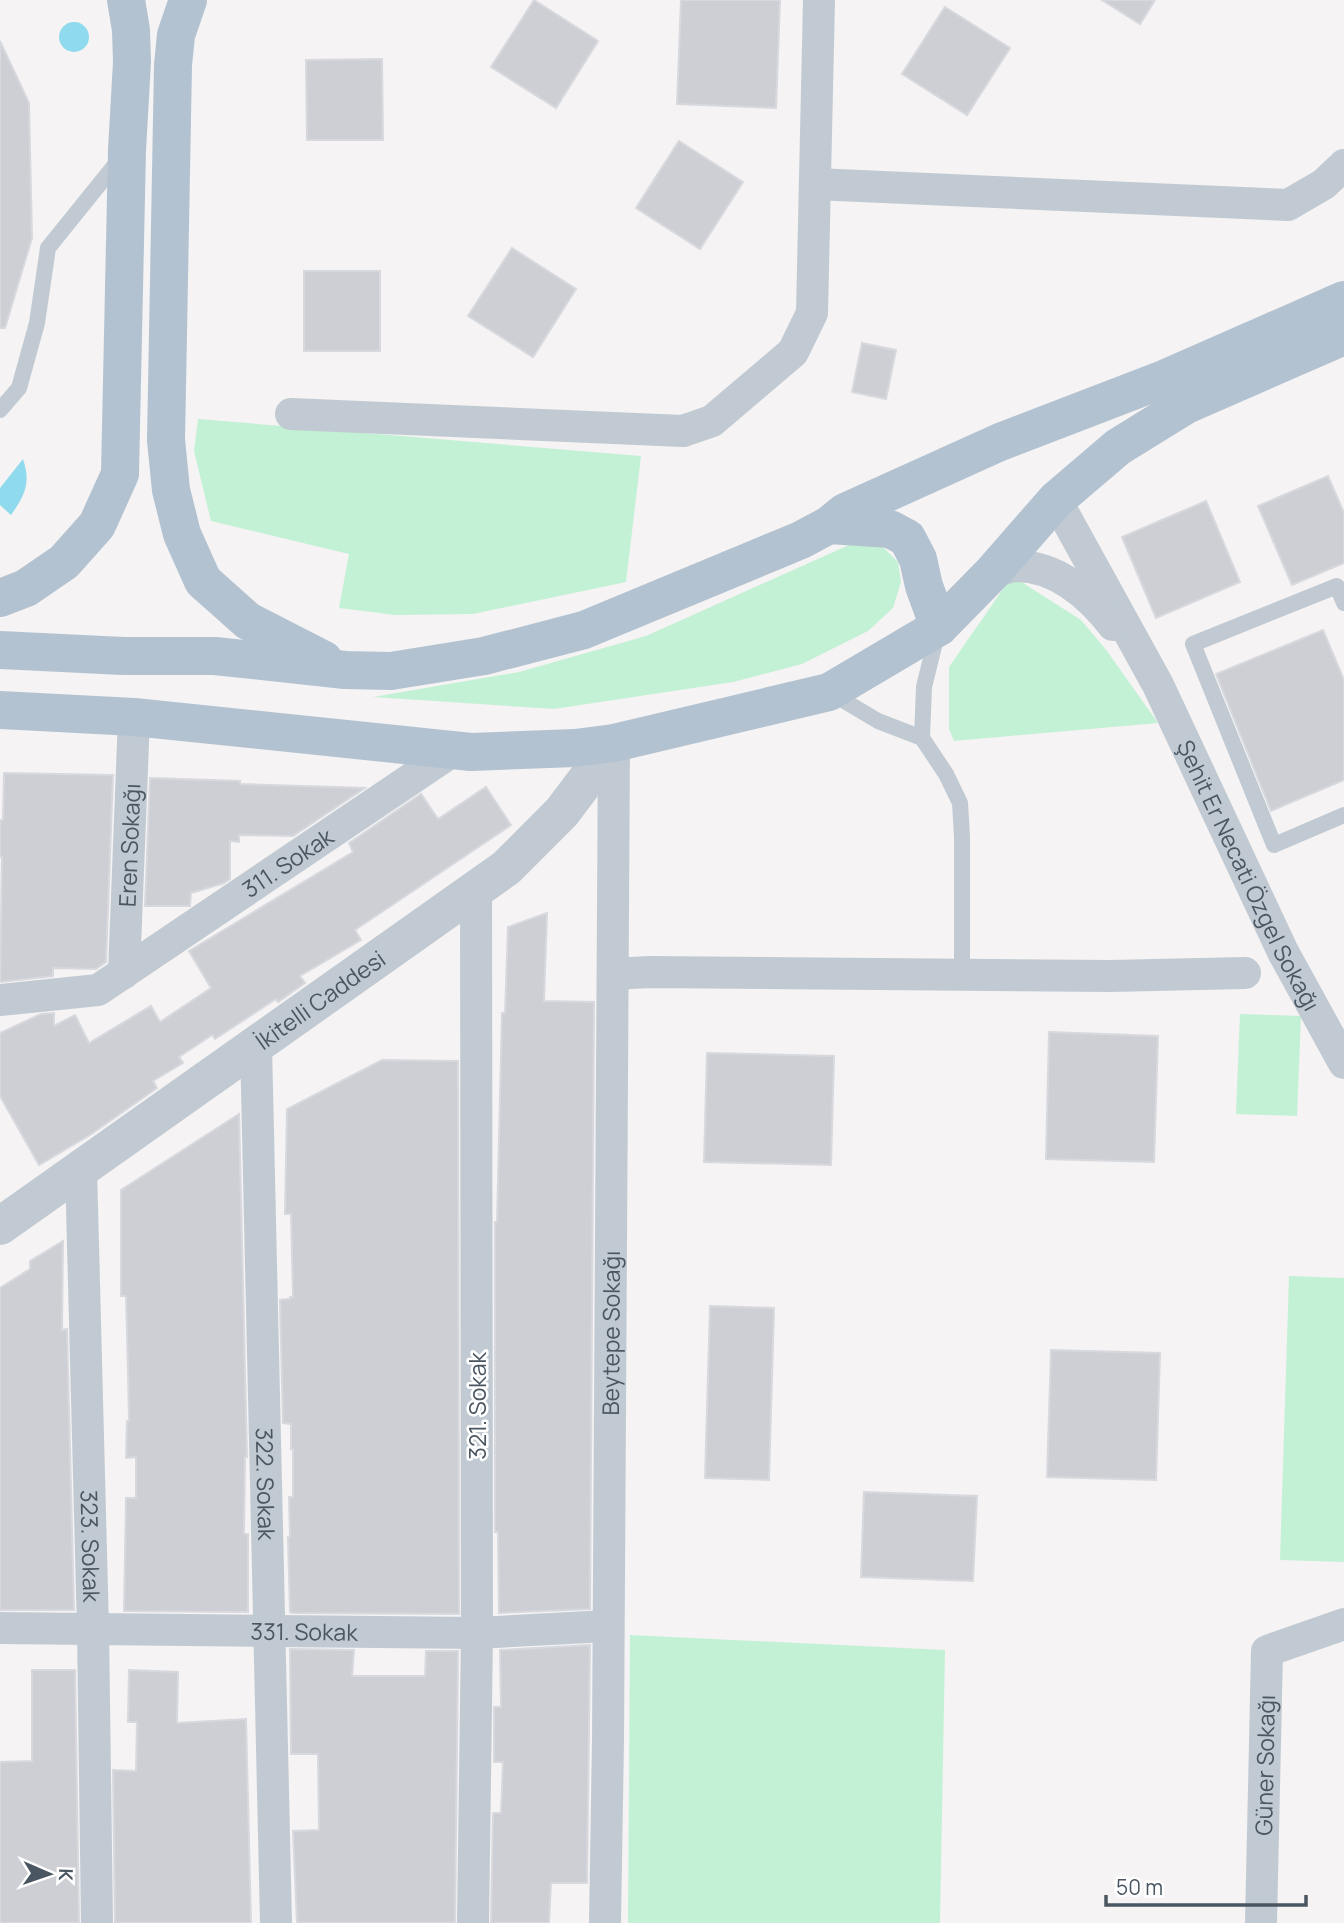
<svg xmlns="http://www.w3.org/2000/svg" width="1344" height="1923" font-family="Manrope,sans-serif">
<rect width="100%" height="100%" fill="#f5f3f3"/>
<g fill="#c3f1d5">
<path d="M 198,419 L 641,456 L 626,582 L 473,614 L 395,615 L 339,608 L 349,554 L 211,521 L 194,451 Z"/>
<path d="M 851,544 L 884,548 L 898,562 L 901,582 L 893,608 L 868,631 L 802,664 L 733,682 L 554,709 L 373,697 L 519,672 L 646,636 Z"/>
<path d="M 1012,576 L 1081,620 L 1107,651 L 1158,723 L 954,741 L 949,729 L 949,667 Z"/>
<path d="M 1240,1014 L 1301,1016 L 1297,1116 L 1236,1114 Z"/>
<path d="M 1289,1276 L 1344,1278 L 1344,1562 L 1280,1560 Z"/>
<path d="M 630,1635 L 945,1650 L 940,1923 L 628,1923 Z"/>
</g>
<g fill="#90daee">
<circle cx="74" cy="37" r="15"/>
<path d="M 23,459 C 31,483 25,495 11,515 L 0,505 L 0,488 Z"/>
</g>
<g fill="#cdcfd5" stroke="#d7d9de" stroke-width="2">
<path d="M 534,0 L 598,41 L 556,108 L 491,67 Z"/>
<path d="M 681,0 L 780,0 L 776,108 L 677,104 Z"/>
<path d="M 1102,0 L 1155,0 L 1140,24 Z"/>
<path d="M 945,7 L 1010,48 L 967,115 L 902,74 Z"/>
<path d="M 0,41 L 29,103 L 32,238 L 5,328 L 0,328 Z"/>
<path d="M 382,59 L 383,140 L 307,140 L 306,60 Z"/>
<path d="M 679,141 L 743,182 L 700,249 L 636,208 Z"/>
<path d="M 512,248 L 576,289 L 533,357 L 468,316 Z"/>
<rect x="304" y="271" width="76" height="80"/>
<path d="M 862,343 L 896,350 L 886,399 L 852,392 Z"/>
<path d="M 1328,476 L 1344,513 L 1344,563 L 1292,585 L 1258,506 Z"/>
<path d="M 1206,501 L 1240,582 L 1156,618 L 1122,537 Z"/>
<path d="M 1323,630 L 1344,680 L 1344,780 L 1271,811 L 1216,674 Z"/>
<path d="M 4,773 L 113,775 L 106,962 L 96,969 L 53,968 L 53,976 L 0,982 L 2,857 L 0,857 L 0,820 L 3,820 Z"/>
<path d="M 150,778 L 240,781 L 240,784 L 365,788 L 293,836 L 239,835 L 239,842 L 230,841 L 230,879 L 224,883 L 191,893 L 190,906 L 145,906 Z"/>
<path d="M 486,787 L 511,825 L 355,930 L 361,940 L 300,976 L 305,983 L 278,1002 L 276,999 L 215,1039 L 212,1035 L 179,1057 L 183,1063 L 153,1081 L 157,1088 L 90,1135 L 39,1165 L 0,1096 L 0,1033 L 41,1014 L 54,1013 L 54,1026 L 75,1015 L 89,1043 L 151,1006 L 160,1022 L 211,988 L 189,951 L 353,852 L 349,843 L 421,794 L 438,819 Z"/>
<path d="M 547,913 L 544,1001 L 594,1002 L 590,1609 L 499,1613 L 498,1532 L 495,1532 L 495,1222 L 497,1222 L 502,1013 L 505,1013 L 508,927 Z"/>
<path d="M 1049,1032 L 1158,1036 L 1154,1162 L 1046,1159 Z"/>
<path d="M 707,1053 L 834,1056 L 831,1165 L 704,1162 Z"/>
<path d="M 382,1060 L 458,1061 L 459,1614 L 292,1613 L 290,1612 L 288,1537 L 290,1537 L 289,1497 L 293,1497 L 293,1449 L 291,1449 L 291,1424 L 283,1423 L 280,1300 L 290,1299 L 290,1297 L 293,1297 L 291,1214 L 285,1214 L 287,1109 Z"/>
<path d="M 239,1114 L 247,1457 L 245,1457 L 244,1534 L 248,1534 L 248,1612 L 124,1611 L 126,1498 L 136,1498 L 136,1457 L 126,1458 L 127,1421 L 129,1421 L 128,1372 L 126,1296 L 121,1296 L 121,1190 Z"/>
<path d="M 63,1241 L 62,1330 L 67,1329 L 74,1610 L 0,1610 L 0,1288 L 30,1269 L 30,1261 Z"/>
<path d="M 710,1306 L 774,1308 L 769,1480 L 705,1478 Z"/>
<path d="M 1051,1350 L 1160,1353 L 1156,1480 L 1047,1477 Z"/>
<path d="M 864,1492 L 977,1496 L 973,1581 L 861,1577 Z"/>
<path d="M 590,1645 L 587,1883 L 551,1883 L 549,1923 L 491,1923 L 493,1813 L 501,1813 L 503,1762 L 494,1762 L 494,1707 L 501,1707 L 500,1650 Z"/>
<path d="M 290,1649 L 354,1650 L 352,1676 L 425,1676 L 426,1651 L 458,1651 L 455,1923 L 297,1923 L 293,1831 L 319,1830 L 318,1754 L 291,1754 Z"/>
<path d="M 32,1670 L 75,1670 L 79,1923 L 0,1923 L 0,1762 L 32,1761 Z"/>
<path d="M 129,1670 L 178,1672 L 177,1723 L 246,1719 L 251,1923 L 115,1923 L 113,1770 L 136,1771 L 137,1722 L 128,1722 Z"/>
</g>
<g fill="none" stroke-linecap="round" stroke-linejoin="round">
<g stroke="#c1cad2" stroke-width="16">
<path d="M 0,410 L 19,388 L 37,323 L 48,248 L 119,160"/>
<path d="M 1344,603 L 1337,586 L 1193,644 L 1274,845 L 1344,815"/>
<path d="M 831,693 L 878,721 L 922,738 L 946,774 L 960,803 L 962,836 L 962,974"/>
<path d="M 922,738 L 924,687 L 937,634"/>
</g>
<g stroke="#c1cad2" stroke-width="32">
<path d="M 815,184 L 1288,205 L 1324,184 L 1344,165"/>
<path d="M 291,414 L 683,431 L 712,421 L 793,352 L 812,313 L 819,0"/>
<path id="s1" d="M 1056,500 L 1158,685 L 1283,952 L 1344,1063"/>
<path d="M 993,572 C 1000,570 1008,567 1015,566 C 1055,565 1090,595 1113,625"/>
<path id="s2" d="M 124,973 L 134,717"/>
<path d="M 613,974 L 649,972 L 1110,976 L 1245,973"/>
<path id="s3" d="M 0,1000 L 98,990 L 451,752"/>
<path id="s4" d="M 256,1045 L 276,1923"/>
<path id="s5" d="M 81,1168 L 93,1629 L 97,1923"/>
<path id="s6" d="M 0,1628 L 477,1633 L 608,1626"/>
<path d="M 473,1923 L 477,1633 L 476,889"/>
<path id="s7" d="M 605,1923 L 608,1740 L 614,743"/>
<path id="s8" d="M 1261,1923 L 1267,1651 L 1344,1624"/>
</g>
<path stroke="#c1cad2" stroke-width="38" id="s9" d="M 0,1226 L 506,868 L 562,812 L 614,743"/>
<g stroke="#b3c2d1" stroke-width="38">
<path d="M 188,0 L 176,35 L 173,65 L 166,440 L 171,490 L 182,534 L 203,581 L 248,621 L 324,660"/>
<path d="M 829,525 L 890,529 L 907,538 L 918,559 L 924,586 L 939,627"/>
<path d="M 0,598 L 26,588 L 64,562 L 97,525 L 120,474 L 127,150 L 132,62 L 131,30 L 126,0"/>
<path d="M 0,650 L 123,656 L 215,656 L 345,670 L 391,671 L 484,656 L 584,630 L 801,540 L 829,525 L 845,512 L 1000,442 L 1164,379 L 1344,300"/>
<path d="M 0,710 L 134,717 L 471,752 L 575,748 L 614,743 L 829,692 L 939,627 L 993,572 L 1056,500 L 1118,447 L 1186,405 L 1344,336"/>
</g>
</g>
<g text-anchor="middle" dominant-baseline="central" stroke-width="5" stroke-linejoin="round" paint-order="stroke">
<g font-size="23" fill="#4a5661" stroke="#fff">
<text stroke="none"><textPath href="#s2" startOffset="128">Eren Sokağı</textPath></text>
<text stroke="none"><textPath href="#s3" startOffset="327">311. Sokak</textPath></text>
<text stroke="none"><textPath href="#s1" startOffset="422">Şehit Er Necati Özgel Sokağı</textPath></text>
<text stroke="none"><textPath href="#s9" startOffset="392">İkitelli Caddesi</textPath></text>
<text stroke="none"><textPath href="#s7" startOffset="590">Beytepe Sokağı</textPath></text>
<text transform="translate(477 1406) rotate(-90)">321. Sokak</text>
<text stroke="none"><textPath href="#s4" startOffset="439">322. Sokak</textPath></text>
<text stroke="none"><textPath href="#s5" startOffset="378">323. Sokak</textPath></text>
<text stroke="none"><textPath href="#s6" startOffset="304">331. Sokak</textPath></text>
<text stroke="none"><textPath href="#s8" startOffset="158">Güner Sokağı</textPath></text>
</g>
</g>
<g transform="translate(49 1874) rotate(92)" stroke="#ffffff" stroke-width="5" paint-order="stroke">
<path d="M0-5L12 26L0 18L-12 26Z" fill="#4a5661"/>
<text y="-10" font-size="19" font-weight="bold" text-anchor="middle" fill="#4a5661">K</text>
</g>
<path d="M1106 1895v10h200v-10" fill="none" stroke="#4a5661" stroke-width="3.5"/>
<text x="1116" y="1895" font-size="21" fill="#4a5661" stroke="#ffffff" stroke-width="5" paint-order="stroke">50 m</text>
</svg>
